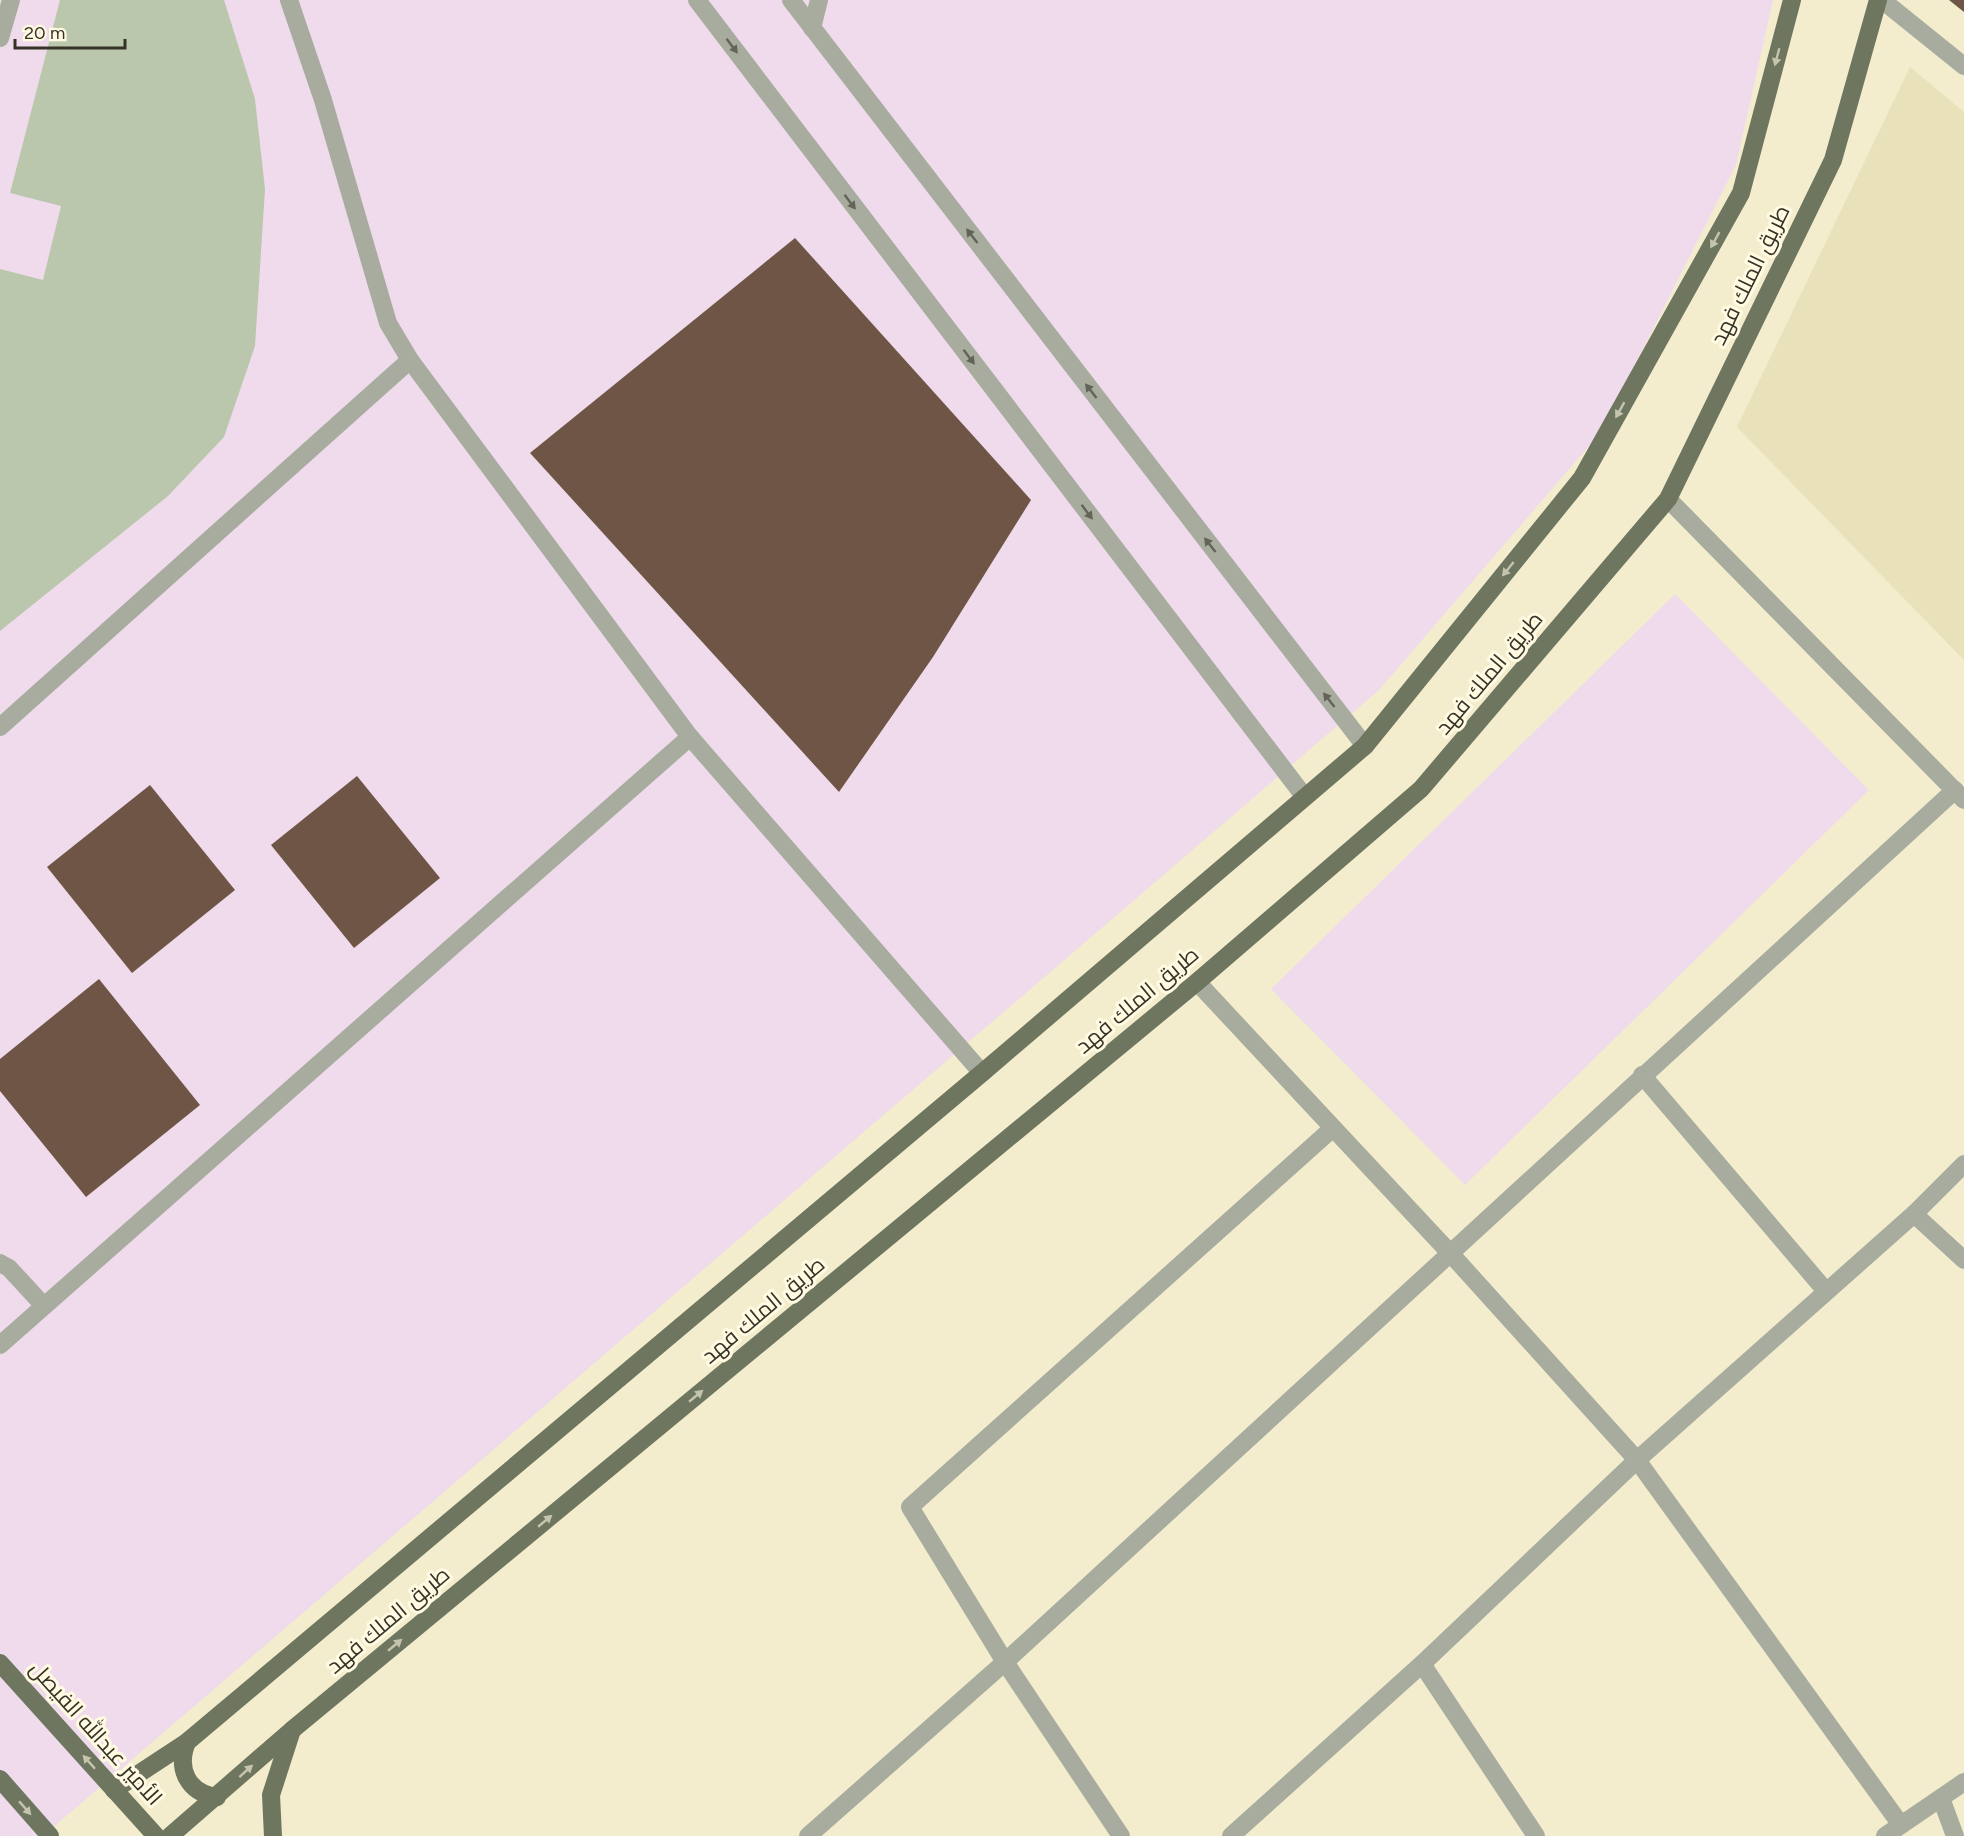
<svg xmlns="http://www.w3.org/2000/svg" width="1964" height="1836" font-family="Figtree,Cairo,sans-serif">
<rect width="100%" height="100%" fill="#f3edce"/>
<g fill="#efdbeb">
<path d="M 0,0 L 1773,0 L 1736,165 L 1601,432 L 1379,690 L 43,1836 L 0,1836 Z"/>
<path d="M 1675,594 L 1869,790 L 1465,1185 L 1271,989 Z"/>
</g>
<path fill="#e8e1ba" d="M 1910,67 L 1964,112 L 1964,660 L 1737,427 Z"/>
<path fill="#bac7ac" d="M 60,0 L 224,0 L 255,99 L 265,189 L 255,346 L 224,437 L 168,496 L 0,631 L 0,269 L 43,280 L 61,206 L 10,193 Z"/>
<g fill="#6f5546">
<path d="M 1949,0 L 1964,0 L 1964,12 Z"/>
<path d="M 795,238 L 1031,500 L 933,657 L 839,792 L 530,453 Z"/>
<path d="M 357,776 L 440,878 L 354,948 L 271,845 Z"/>
<path d="M 150,785 L 235,890 L 132,973 L 47,867 Z"/>
<path d="M 99,979 L 200,1105 L 86,1197 L 0,1091 L 0,1059 Z"/>
</g>
<g fill="none" stroke-linecap="round" stroke-linejoin="round">
<g stroke="#a7ac9f" stroke-width="18">
<path d="M 0,38 L 11,0"/>
<path d="M 0,1263 L 9,1268 L 44,1306"/>
<path d="M 808,1836 L 1005,1662"/>
</g>
<g stroke="#a7ac9f" stroke-width="18">
<path d="M 289,0 L 323,100 L 388,323 L 410,360 L 690,737 L 982,1073"/>
<path d="M 697,0 L 1304,796"/>
<path d="M 791,0 L 1365,746"/>
<path d="M 1882,0 L 1964,66"/>
<path d="M 812,28 L 819,0"/>
<path d="M 1668,499 L 1964,800"/>
<path d="M 0,727 L 410,360"/>
<path d="M 1197,982 L 1450,1253 L 1637,1460 L 1901,1825"/>
<path d="M 1642,1075 L 1825,1290"/>
<path d="M 1914,1214 L 1964,1260"/>
<path d="M 0,1345 L 690,737"/>
<path d="M 1005,1662 L 1955,790"/>
<path d="M 1422,1664 L 1536,1836"/>
<path d="M 1941,1798 L 1955,1836"/>
<path d="M 1121,1836 L 1005,1662 L 910,1507 L 1333,1128"/>
<path d="M 1231,1836 L 1422,1664 L 1637,1460 L 1914,1214 L 1964,1164"/>
<path d="M 1885,1836 L 1964,1782"/>
</g>
<g stroke="#6e765f" stroke-width="18">
<path d="M 0,1663 L 156,1836"/>
<path d="M 187,1742 C 176,1769 188,1793 217,1797"/>
<path d="M 0,1779 L 50,1836"/>
<path d="M 114,1790 L 187,1742 L 982,1073 L 1365,746 L 1582,478 L 1741,193 L 1792,0"/>
<path d="M 170,1836 L 292,1730 L 1197,982 L 1421,789 L 1668,499 L 1833,160 L 1878,0"/>
<path d="M 273,1836 L 271,1795 L 292,1730"/>
</g>
</g>
<defs><path id="oneway-solid" d="M-6-.8H1V-3.2L6.5 0L1 3.2V.8H-6Z" transform="scale(1.5)"/></defs>
<g fill="#636357">
<use href="#oneway-solid" transform="translate(732 46) rotate(53)"/>
<use href="#oneway-solid" transform="translate(850 202) rotate(53)"/>
<use href="#oneway-solid" transform="translate(972 236) rotate(-128)"/>
<use href="#oneway-solid" transform="translate(969 357) rotate(53)"/>
<use href="#oneway-solid" transform="translate(1091 391) rotate(-128)"/>
<use href="#oneway-solid" transform="translate(1087 512) rotate(53)"/>
<use href="#oneway-solid" transform="translate(1210 545) rotate(-128)"/>
<use href="#oneway-solid" transform="translate(1329 700) rotate(-128)"/>
</g>
<g fill="#c5c5ad">
<use href="#oneway-solid" transform="translate(1777 57) rotate(105)"/>
<use href="#oneway-solid" transform="translate(1715 240) rotate(119)"/>
<use href="#oneway-solid" transform="translate(1620 410) rotate(119)"/>
<use href="#oneway-solid" transform="translate(1508 569) rotate(129)"/>
<use href="#oneway-solid" transform="translate(696 1396) rotate(-40)"/>
<use href="#oneway-solid" transform="translate(545 1521) rotate(-40)"/>
<use href="#oneway-solid" transform="translate(395 1645) rotate(-40)"/>
<use href="#oneway-solid" transform="translate(89 1762) rotate(-132)"/>
<use href="#oneway-solid" transform="translate(246 1771) rotate(-42)"/>
<use href="#oneway-solid" transform="translate(25 1808) rotate(49)"/>
</g>
<g text-anchor="middle" dominant-baseline="central" stroke-width="6" stroke-linejoin="round" paint-order="stroke">
<g font-size="22" fill="#353327" stroke="#fffae1">
<text transform="translate(1750 275) rotate(-64)">طريق الملك فهد</text>
<text transform="translate(1489 673) rotate(-50)">طريق الملك فهد</text>
<text transform="translate(1137 1000) rotate(-40)">طريق الملك فهد</text>
<text transform="translate(763 1310) rotate(-40)">طريق الملك فهد</text>
<text transform="translate(388 1620) rotate(-40)">طريق الملك فهد</text>
<text transform="translate(96 1733) rotate(48)">الأمير عبدالله الفيصل</text>
</g>
</g>
<path d="M15 39v9h110v-9" fill="none" stroke="#353327" stroke-width="3"/>
<text x="24" y="39" font-size="18" fill="#353327" stroke="#fffae1" stroke-width="4.5" paint-order="stroke">20 m</text>
</svg>
